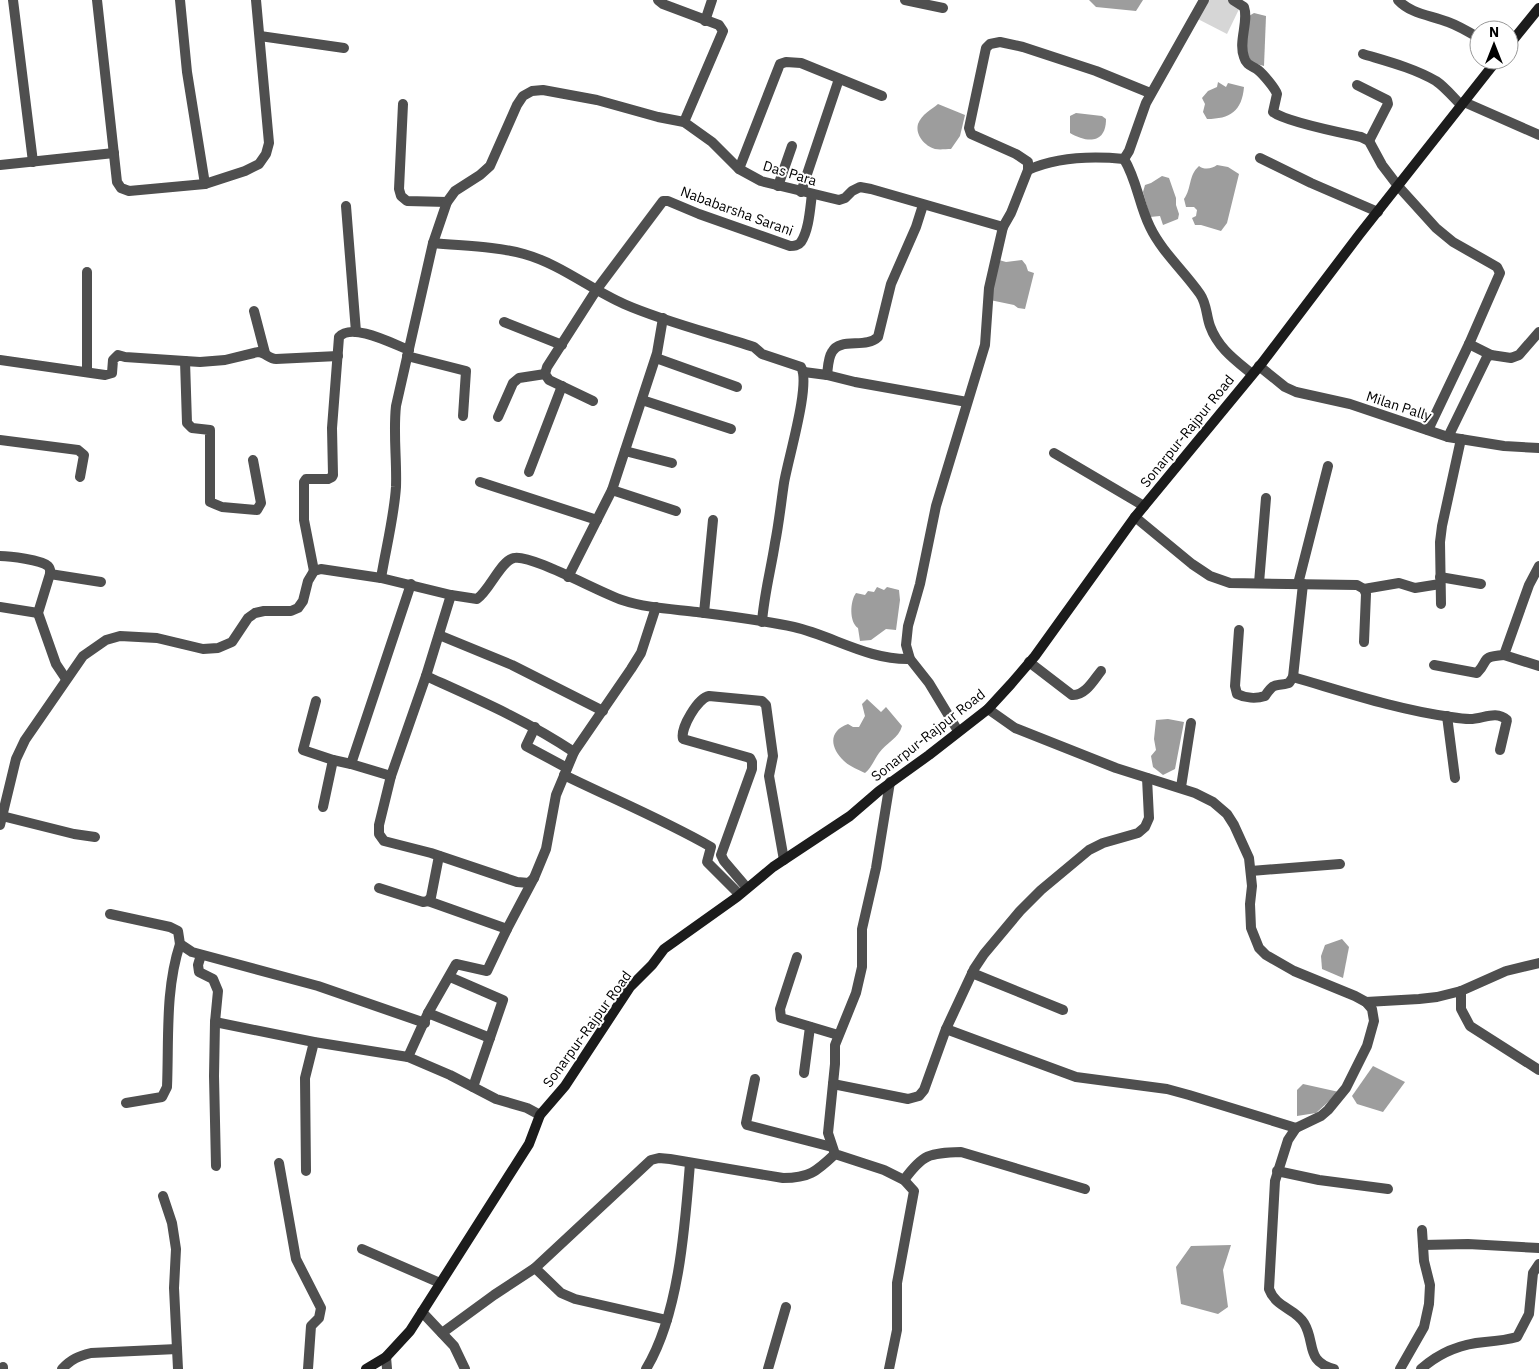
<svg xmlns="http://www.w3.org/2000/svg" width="1539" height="1369" font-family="'IBM Plex Sans',sans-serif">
<rect width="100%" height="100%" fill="#fff"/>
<path fill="#d6d6d6" d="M 1205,0 L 1230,0 L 1241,5 L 1227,34 L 1194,17 Z"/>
<g fill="#9d9d9d">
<path d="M 1089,0 L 1143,0 L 1136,11 L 1096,7 Z"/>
<path d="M 1254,13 L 1266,16 L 1264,66 L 1253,63 L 1245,52 L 1249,16 Z"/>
<path d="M 1218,82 L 1226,87 L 1228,83 L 1244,87 C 1242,111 1230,119 1207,119 L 1203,112 L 1205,104 L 1202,98 L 1208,91 L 1217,87 Z"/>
<path d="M 938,104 L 965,115 L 960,136 L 951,149 C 946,149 940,150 935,149 C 925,146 915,135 918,124 C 922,114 931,110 938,104 Z"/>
<path d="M 1076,113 L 1102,116 L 1106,119 C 1106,144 1087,143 1070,133 L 1070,116 Z"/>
<path d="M 1217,165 L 1228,167 L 1239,174 L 1227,223 L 1221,231 L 1201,225 L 1195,225 L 1192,218 L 1196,216 L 1197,210 L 1194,207 L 1186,207 L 1184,199 C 1192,188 1188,176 1199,166 C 1204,170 1212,169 1217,165 Z"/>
<path d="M 1162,176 L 1169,178 L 1176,198 L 1176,205 L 1179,214 L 1178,219 L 1163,225 L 1160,216 L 1150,217 L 1143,192 L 1145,185 L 1151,183 Z"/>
<path d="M 999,260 L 1006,262 L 1022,260 L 1026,265 L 1028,271 L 1034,273 L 1025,309 L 1018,308 L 1014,305 L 990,300 Z"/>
<path d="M 877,587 L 884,590 L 887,587 L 899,590 L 900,600 L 896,630 L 886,629 L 871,640 L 860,641 L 858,628 C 849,622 850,601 856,593 L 865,595 L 868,591 L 874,592 Z"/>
<path d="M 867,699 L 881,712 L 886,707 L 902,726 C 899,738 886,743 879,753 C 874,760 872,767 865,773 C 859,770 849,766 844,761 C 830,748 828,731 848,724 L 853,727 L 859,727 L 865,716 L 862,704 Z"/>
<path d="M 1168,719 L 1184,722 L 1175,769 L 1163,775 L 1153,767 L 1151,756 L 1156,750 L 1154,739 L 1156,720 Z"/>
<path d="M 1342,939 L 1349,947 L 1343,978 L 1322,969 L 1321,956 L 1325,945 Z"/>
<path d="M 1373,1066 L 1405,1082 L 1383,1112 L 1357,1104 L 1352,1096 Z"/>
<path d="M 1303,1084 L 1339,1092 L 1316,1113 L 1297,1116 L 1297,1090 Z"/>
<path d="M 1231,1245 L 1223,1270 L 1228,1307 L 1218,1314 L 1181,1304 L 1176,1267 L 1191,1246 Z"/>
</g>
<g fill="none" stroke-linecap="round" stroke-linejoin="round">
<g stroke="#4f4f4f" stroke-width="10">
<path d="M 13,0 L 33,162"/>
<path d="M 97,0 L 117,182 L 121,188 L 129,191 L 205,184 L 245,171 L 259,164 L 266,154 L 269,143 L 256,0"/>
<path d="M 180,0 L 187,72 L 205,184"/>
<path d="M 658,0 L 663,4 L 719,25 L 723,31 L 684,122"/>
<path d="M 905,0 L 943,8"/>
<path d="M 1204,0 L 1146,103 L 1129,151 L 1124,159 C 1137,180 1139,205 1150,227 C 1162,252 1184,271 1200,294 C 1207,304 1206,315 1210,326 C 1218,348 1235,360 1252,374"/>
<path d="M 1233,0 L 1244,7 C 1249,22 1238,41 1244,57 C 1246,65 1252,66 1258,70 C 1263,74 1275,88 1277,94 L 1273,112 C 1286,122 1342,133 1361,137 L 1369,141 L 1382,165 L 1398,186 L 1436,228 L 1453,242 L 1497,267 L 1500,273 L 1469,344 L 1428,430"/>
<path d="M 1398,0 C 1411,14 1430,15 1448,22 C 1459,26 1469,32 1479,38"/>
<path d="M 705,21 L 712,0"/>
<path d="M 260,36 L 344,48"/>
<path d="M 1363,54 C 1386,61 1414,68 1436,81 C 1445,87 1453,97 1461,105"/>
<path d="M 1357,85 L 1387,100 L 1388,104 L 1369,141"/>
<path d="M 1464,102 L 1539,135"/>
<path d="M 403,104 L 399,189 L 401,196 L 407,201 L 447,202"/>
<path d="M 1260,158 L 1311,183 L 1378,212"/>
<path d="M 0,165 L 114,153"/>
<path d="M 739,169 L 780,64 L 786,62 L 801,63 L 882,96"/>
<path d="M 1028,170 C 1057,157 1093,156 1124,159"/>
<path d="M 778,186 L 792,146"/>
<path d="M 801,192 L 839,79"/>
<path d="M 346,206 L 356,332"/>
<path d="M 433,243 C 463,246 495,246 524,254 C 560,264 590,289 624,304 C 665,322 711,333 754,347 L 762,354 L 801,367 C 811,384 788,459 784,483 C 781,503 779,523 775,543 C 771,569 764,595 762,622"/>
<path d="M 87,272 L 87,372"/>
<path d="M 254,311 L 265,353"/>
<path d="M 504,322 L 562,345"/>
<path d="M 1469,344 L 1491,355"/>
<path d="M 407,356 L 466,371 L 463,416"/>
<path d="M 656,358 L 737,387"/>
<path d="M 0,360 L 105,375 L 112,373 L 113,360 L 118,355 L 125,357 L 200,362 L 225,360 L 258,352 C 265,352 269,359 276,359 L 338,356"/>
<path d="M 185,361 L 187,423 L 192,428 L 210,430 L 210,502 L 222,507 L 257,510 L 261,503 L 253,460"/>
<path d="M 1259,366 L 1285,387 L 1296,392 L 1350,404 L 1448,437 L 1504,446 L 1539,448"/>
<path d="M 804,372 L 827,375 L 855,382 L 967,402"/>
<path d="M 827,375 C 828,368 828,358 832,352 C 840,337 866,349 878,337 L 891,284 L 916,227 L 923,205"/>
<path d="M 642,400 L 731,429"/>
<path d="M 593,401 L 549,380 L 545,374 L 547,367 L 597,289 L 663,201 L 668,201 L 699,214 L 790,246 C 794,246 798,246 801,242 C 809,230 810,209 812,194"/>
<path d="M 498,417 L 513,383 L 519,378 L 545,374"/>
<path d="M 1448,437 L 1487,357 L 1491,355 L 1511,358 L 1519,355 L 1539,332"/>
<path d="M 0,440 L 78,450 L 84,455 L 80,477"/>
<path d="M 625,451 L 672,463"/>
<path d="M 1054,453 L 1144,506"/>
<path d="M 529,472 L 562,386"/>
<path d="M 480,482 L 597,520"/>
<path d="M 612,490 L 676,511"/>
<path d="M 1135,517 L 1192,564 L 1210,576 L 1230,583 L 1357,585 L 1364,589 L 1366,594 L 1364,642"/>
<path d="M 0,556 C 10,556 41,560 48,566 C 51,569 50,570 50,574 L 38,613 L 56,664 L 66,679"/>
<path d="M 1539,566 L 1529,585 L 1504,655 L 1539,666"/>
<path d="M 314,571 L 304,520 L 304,482 L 306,479 L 328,479 L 332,477 L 333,475 L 332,428 L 339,337 C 352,322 393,344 409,350"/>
<path d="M 50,574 L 101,582"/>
<path d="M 568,577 L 612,490 L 657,353 L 663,318"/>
<path d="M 1440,577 L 1481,584"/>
<path d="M 381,578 C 386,548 394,517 396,487 C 397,460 393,433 396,406 L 433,243 L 447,202 L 455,191 L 480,175 L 490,166 L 517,105 L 523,96 L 532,91 L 543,90 L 597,100 L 658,117 L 684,122 L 712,142 L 739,169 L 761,181 L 839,200 L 845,198 L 852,191 L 860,187 L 871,189 L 1003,227"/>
<path d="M 1259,583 L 1266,498"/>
<path d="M 1298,584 L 1328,466"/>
<path d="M 1364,589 L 1399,583 L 1415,588 L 1440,584"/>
<path d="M 451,595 L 426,676 L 391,776 L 379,825 L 379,834 L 384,841 L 431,853 L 517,882 L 529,883 L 534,878 L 546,849 L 556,795 L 574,752 L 631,669 L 641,653 L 656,607"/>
<path d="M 1441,604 L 1440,542 L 1442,526 L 1461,439"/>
<path d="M 0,607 L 38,613"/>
<path d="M 704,613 L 713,520"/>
<path d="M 1239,630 L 1235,686 L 1237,694 C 1245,698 1256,699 1265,696 C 1275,681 1275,687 1289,683 L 1293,677 L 1303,584"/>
<path d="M 439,635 L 512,665 L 603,711"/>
<path d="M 1029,662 L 1072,695 C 1085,696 1093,681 1101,671"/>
<path d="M 1434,665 L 1477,673 C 1490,660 1479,657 1504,655"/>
<path d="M 426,676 C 479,700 526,720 574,752"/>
<path d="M 1293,677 C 1345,692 1398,710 1451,717 C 1457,718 1464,719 1470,719 C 1483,719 1496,710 1507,720 L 1500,750"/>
<path d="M 316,701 L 303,750 L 333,760"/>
<path d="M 988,709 L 1015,728 L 1116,768 L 1195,793 L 1213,802 L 1227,814 L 1234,825 L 1249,858 L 1252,886 L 1250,904 L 1251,928 L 1259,948 L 1266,955 L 1294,971 L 1355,996 L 1366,1002 L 1372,1009 L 1374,1021 L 1367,1046 L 1346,1088 L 1328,1110 L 1321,1116 L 1296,1128 L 1288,1140 L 1275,1181 L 1269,1289 C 1276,1308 1295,1308 1304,1323 C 1316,1343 1305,1361 1334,1369"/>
<path d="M 1447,716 L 1455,778"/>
<path d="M 535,727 L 526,746 L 567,768"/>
<path d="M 958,731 L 929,683 L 910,659 L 906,645 L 908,626 L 920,584 L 936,506 L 985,345 L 989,288 L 1003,227 L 1011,213 L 1028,170 L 1028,162 L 1016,154 L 971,134 L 969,128 L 986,48 L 990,44 L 1000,42 L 1023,47 L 1096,71 L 1150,93"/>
<path d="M 564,775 C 613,799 664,820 711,847 L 707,862 L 739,894"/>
<path d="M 391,776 L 351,764 L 411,584"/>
<path d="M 1181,787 L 1191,723"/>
<path d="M 323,807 L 333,760 L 351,764"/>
<path d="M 2,816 L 74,834 L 95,837"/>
<path d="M 0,825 L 16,759 L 25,740 L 83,656 L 106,640 L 120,636 L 157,638 L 203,649 L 218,648 L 232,642 L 248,618 L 255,613 L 264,611 L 291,611 L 298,608 L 303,601 L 308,581 L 314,571 L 321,569 L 381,578 L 451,595 L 477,599 C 490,590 501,560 514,558 C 531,554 600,593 622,600 C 646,608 672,609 697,612 C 729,616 762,620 794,627 C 833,636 868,660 910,659"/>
<path d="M 1251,871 L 1340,864"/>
<path d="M 379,888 L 423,902 L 428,901 L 431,897 L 439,856"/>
<path d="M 747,888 L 724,861 L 721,855 L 752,769 L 752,762 L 750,758 L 683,739 C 680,728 698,698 709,696 L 762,701 L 766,705 L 773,756 L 769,776 L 784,860"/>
<path d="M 428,901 L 507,929"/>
<path d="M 110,914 L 170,927 L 178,931 L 180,944 L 192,952 L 318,986 L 425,1023"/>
<path d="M 201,955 L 198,965 L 199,972 L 213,979 L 218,991 L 215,1022 L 214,1076 L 216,1166"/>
<path d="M 797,957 L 780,1009 L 781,1018 L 838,1035"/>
<path d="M 972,973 L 1063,1010"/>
<path d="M 450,977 L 503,1000 L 473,1087"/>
<path d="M 1461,991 L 1461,1009 L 1470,1026 L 1539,1070"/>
<path d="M 1366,1002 L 1419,999 L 1437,997 L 1461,991 L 1506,971 L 1539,963"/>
<path d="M 428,1013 L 456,964 L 487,971 L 507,929 L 534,878"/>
<path d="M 215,1022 L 314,1042 L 408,1057 L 450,1075 L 496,1099 L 527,1108 L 540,1115"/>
<path d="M 946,1029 L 1076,1077 L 1167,1089 L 1189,1095 L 1296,1128"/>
<path d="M 408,1057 L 428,1013 L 490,1038"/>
<path d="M 804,1073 L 810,1027"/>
<path d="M 755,1079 L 746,1123 L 747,1125 L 832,1147"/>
<path d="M 833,1084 L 908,1099 L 919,1096 L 924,1090 L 946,1029 L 974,969 L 984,954 L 1020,911 L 1041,890 L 1089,850 L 1103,843 L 1138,833 L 1145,827 L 1149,818 L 1147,778"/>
<path d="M 126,1103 L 162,1097 L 167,1087 C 169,1039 165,990 180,944"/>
<path d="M 279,1163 L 296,1259 L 321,1308 L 319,1318 L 311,1326 L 308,1369"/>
<path d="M 306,1171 L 305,1078 L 314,1042"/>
<path d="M 1277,1171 L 1319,1180 L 1388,1189"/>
<path d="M 904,1180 C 923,1154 929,1153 961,1152 L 1085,1189"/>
<path d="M 163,1196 L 172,1223 L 176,1249 L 174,1288 L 178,1369"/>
<path d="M 1423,1245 L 1468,1244 L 1539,1248"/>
<path d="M 362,1249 L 440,1283"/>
<path d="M 535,1268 L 561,1293 L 575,1299 L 667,1320"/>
<path d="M 422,1312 L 454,1346 L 465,1369"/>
<path d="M 442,1333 L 494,1295 L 535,1268 L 651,1160 L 659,1158 L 670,1159 L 783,1178 C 809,1178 816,1172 835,1154"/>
<path d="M 386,1357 L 387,1369"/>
<path d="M 3,1369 L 3,1367"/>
<path d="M 62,1369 C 71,1359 79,1356 91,1353 L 177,1349"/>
<path d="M 646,1369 C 679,1315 685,1226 690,1163"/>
<path d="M 768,1369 L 786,1307"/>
<path d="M 889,1369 L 897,1330 L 897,1283 L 914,1191 L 904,1180 L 884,1170 L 835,1154 L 828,1133 L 835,1064 L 835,1045 L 856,993 L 862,967 L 862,929 L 876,868 L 890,782"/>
<path d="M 1400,1369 L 1424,1327 L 1429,1304 L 1430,1285 L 1424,1261 L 1422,1230"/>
<path d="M 1421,1369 C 1440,1352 1460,1344 1485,1342 C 1496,1341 1507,1340 1517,1337 L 1529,1314 L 1533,1273 L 1539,1264"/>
</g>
<g stroke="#1c1c1c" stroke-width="10">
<path d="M 1509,45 L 1539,8"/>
<path d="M 366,1369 L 386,1357 L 410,1331 L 529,1144 L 540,1115 L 565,1086 L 630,987 L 652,965 L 664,949 L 737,897 L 773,867 L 850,816 L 879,791 L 929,755 L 988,709 L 1011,684 L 1035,656 L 1135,517 L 1262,363 L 1359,235 L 1497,60"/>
</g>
</g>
<g text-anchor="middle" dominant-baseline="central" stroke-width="4" stroke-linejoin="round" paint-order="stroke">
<g font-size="14" fill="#000" stroke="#fff">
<text transform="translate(790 173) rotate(17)">Das Para</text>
<text transform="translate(737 211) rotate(20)">Nababarsha Sarani</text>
<text transform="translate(1399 406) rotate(18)">Milan Pally</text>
<text transform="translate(1187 431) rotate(-51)">Sonarpur-Rajpur Road</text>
<text transform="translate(928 735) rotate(-38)">Sonarpur-Rajpur Road</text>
<text transform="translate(587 1029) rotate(-54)">Sonarpur-Rajpur Road</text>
</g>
</g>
<g transform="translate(1494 45)"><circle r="24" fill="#ffffff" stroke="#999999"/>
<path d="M0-4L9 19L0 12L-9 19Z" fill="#000000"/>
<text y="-8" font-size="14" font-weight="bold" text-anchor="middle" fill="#000000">N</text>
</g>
</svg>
